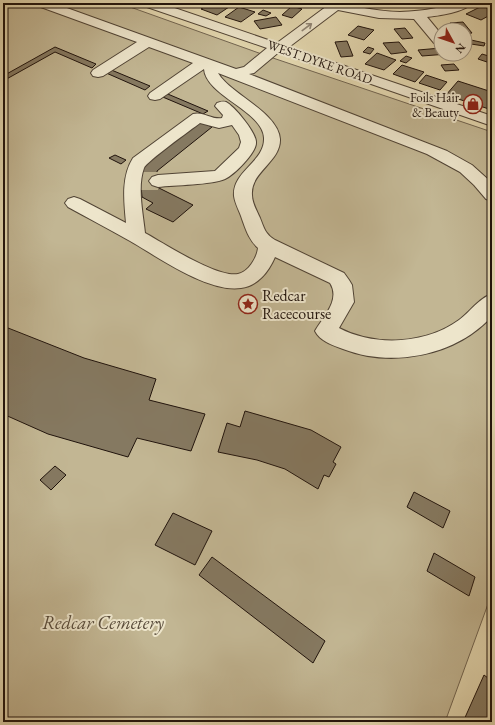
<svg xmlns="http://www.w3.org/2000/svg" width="495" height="725" font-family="'EB Garamond',serif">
<rect width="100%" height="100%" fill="#e3d7af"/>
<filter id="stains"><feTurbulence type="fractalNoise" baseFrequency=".005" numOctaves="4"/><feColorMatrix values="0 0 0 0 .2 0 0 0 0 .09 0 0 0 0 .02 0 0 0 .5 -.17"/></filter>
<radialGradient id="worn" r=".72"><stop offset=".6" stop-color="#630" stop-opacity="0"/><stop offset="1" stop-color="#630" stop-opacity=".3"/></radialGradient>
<path fill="#c2b693" stroke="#716450" d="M 3,3 L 119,3 L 270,57 L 492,132 L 492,593 L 445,722 L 3,722 Z"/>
<g fill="#857961" stroke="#20130c">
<path d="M 211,3 L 218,3 L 229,7 L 217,15 L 201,9 Z"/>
<path d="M 377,3 L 396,3 L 387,7 Z"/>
<path d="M 403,3 L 429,3 L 430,4 L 407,7 Z"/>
<path d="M 292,6 L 302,9 L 292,18 L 282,15 Z"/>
<path d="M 482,6 L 492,10 L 492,14 L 481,20 L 466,14 Z"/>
<path d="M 239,7 L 255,12 L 241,22 L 225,17 Z"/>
<path d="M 263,10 L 271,13 L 266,16 L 258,14 Z"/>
<path d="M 276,17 L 282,25 L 260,29 L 254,21 Z"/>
<path d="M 463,22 L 472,33 L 465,34 L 465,30 L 455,30 L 450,23 Z"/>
<path d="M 358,26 L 374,30 L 364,40 L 348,35 Z"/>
<path d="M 405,28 L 413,38 L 402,39 L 394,29 Z"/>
<path d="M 471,40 L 485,43 L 484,46 L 471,44 Z"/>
<path d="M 347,41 L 353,56 L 341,57 L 335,42 Z"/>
<path d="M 399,42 L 407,52 L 391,54 L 383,43 Z"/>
<path d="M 55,47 L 96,64 L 92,68 L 55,52 L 3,81 L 3,76 Z"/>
<path d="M 368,47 L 374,49 L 370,54 L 363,52 Z"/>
<path d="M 441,48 L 441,54 L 448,54 L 422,56 L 418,50 Z"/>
<path d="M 377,53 L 396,60 L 384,70 L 365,64 Z"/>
<path d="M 482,54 L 492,57 L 490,63 L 478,59 Z"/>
<path d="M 406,56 L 412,58 L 406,63 L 400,61 Z"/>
<path d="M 454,64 L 459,70 L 445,71 L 441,65 Z"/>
<path d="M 402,65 L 424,72 L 415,82 L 393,74 Z"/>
<path d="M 109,69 L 150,86 L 145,90 L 104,72 Z"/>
<path d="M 426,75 L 447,82 L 440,90 L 419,83 Z"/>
<path d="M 458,81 L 492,92 L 492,110 L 446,95 Z"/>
<path d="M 163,92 L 208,111 L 203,114 L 158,95 Z"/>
<path d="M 196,120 L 212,127 L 157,171 L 159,188 L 193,205 L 173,222 L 146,209 L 153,203 L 142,197 L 139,164 Z"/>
<path d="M 115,155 L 126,160 L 121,164 L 109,158 Z"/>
<path d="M 3,326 L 84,358 L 156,379 L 149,400 L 205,414 L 191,451 L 137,438 L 128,457 L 48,434 L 3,414 Z"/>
<path d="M 245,411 L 311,430 L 341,447 L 333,462 L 336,464 L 329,477 L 324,475 L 318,489 L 285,469 L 257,460 L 218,452 L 227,423 L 240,427 Z"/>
<path d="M 55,466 L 66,475 L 51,490 L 40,480 Z"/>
<path d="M 414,492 L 450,511 L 443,528 L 407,507 Z"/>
<path d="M 173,513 L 212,531 L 195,565 L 155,545 Z"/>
<path d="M 434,553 L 475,577 L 469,596 L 427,571 Z"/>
<path d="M 212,557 L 325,641 L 313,663 L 199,575 Z"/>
<path d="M 484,675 L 492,681 L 492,722 L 463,722 Z"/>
</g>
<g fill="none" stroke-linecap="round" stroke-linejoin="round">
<path stroke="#bcb08e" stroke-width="18" stroke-dasharray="18 8" stroke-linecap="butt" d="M 141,181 L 158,181"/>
<defs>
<path id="minor" d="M 36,3 L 53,3 L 236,69 L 244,67 L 267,48 L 144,6 L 142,3 L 160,3 L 277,43 L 327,6 L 324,3 C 349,3 374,12 400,12 C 412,11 424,11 436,8 C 450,6 457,3 472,3 C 466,12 437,16 427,17 L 441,34 L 441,43 L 434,43 L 414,19 L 379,18 L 338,10 L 289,47 L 492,116 L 492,126 L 279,52 L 254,73 L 249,74 L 447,151 L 472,165 L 492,183 L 492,201 L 486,199 L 474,185 L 460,172 L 427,154 L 218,73 C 230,94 278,112 280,139 C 281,162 250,172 252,195 C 252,203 257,211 260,218 C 264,228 265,234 275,240 L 344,273 L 349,280 L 352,285 L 354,302 L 339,328 C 375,347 426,344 459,320 C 470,312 479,298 492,294 L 492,316 C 456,356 392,368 343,349 C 332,345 320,341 315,331 C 323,317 341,300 330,283 L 275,257 C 269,271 258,286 241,288 C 208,293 158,257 130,241 C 109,229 88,218 68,207 L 65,203 L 68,199 L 74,197 L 80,199 L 126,223 C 124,201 121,177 133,158 L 193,114 C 203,111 212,120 222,118 L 223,115 L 215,106 L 217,103 C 220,102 222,101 226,102 C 234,106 257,133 256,143 C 256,153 234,175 225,179 C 212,185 174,185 158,187 L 152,185 L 149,181 L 152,177 L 158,175 L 215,171 L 239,148 L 241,142 L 239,135 L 232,125 L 219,128 L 200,123 C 192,129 146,162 144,168 C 137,187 143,213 145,233 C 165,244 217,278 238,274 C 249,272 257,257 258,248 C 249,240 246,230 242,219 C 240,212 235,204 234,196 C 232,171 265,162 264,138 C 263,111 206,96 204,69 L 160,99 L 155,100 L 150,99 L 148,96 L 150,93 L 193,63 L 149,47 L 103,76 L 98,77 L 93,76 L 91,73 L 93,70 L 137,42 L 38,6 Z"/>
</defs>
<use href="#minor" stroke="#514435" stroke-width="2"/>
<use href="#minor" fill="#ede5cb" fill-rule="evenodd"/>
</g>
<defs><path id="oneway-shaft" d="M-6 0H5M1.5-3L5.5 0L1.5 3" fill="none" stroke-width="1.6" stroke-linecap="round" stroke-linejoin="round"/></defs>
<use stroke="#918675" href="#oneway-shaft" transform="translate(307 27) rotate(-37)"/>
<defs>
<symbol id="shop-ring" viewBox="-11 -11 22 22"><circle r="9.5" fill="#ede5cb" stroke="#8f2418" stroke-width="1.5"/><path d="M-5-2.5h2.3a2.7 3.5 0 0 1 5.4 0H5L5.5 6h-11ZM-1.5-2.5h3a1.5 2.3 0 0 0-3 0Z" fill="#8f2418"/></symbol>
<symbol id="sight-ring" viewBox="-11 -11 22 22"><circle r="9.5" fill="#ede5cb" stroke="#8f2418" stroke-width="1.5"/><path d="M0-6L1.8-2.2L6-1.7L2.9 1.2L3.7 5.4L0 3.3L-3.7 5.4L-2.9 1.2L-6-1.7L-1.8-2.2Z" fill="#8f2418"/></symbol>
</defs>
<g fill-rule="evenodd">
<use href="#shop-ring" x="462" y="93" width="22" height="22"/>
<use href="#sight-ring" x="237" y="293" width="22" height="22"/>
</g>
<g text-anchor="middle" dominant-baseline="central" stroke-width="4" stroke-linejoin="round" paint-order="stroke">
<g font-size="13" fill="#20130c" stroke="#ede5cb">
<text transform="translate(320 62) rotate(19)">WEST DYKE ROAD</text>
</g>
<g font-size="13" fill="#20130c" stroke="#ede5cb" text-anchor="end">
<text x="459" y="97">Foils Hair<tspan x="459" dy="15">&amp; Beauty</tspan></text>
</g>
<g font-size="16" fill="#20130c" stroke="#ede5cb" text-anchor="start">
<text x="262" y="295">Redcar<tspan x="262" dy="18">Racecourse</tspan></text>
</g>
<g font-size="19" font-style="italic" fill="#594c3b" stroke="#ede5cb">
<text x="103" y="622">Redcar Cemetery</text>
</g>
</g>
<rect width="495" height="725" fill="none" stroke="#e3d7af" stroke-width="16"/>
<rect x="4" y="4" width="487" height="717" fill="none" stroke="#20130c" stroke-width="2"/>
<rect x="8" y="8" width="479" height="709" fill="none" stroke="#20130c"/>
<g transform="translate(453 42) rotate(130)"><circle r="19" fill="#ede5cb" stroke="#9b917f"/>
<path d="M0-3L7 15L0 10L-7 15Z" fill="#8f2418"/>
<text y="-6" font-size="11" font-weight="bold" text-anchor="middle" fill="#20130c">N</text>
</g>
<rect width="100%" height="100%" filter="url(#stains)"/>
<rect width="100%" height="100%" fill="url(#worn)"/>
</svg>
